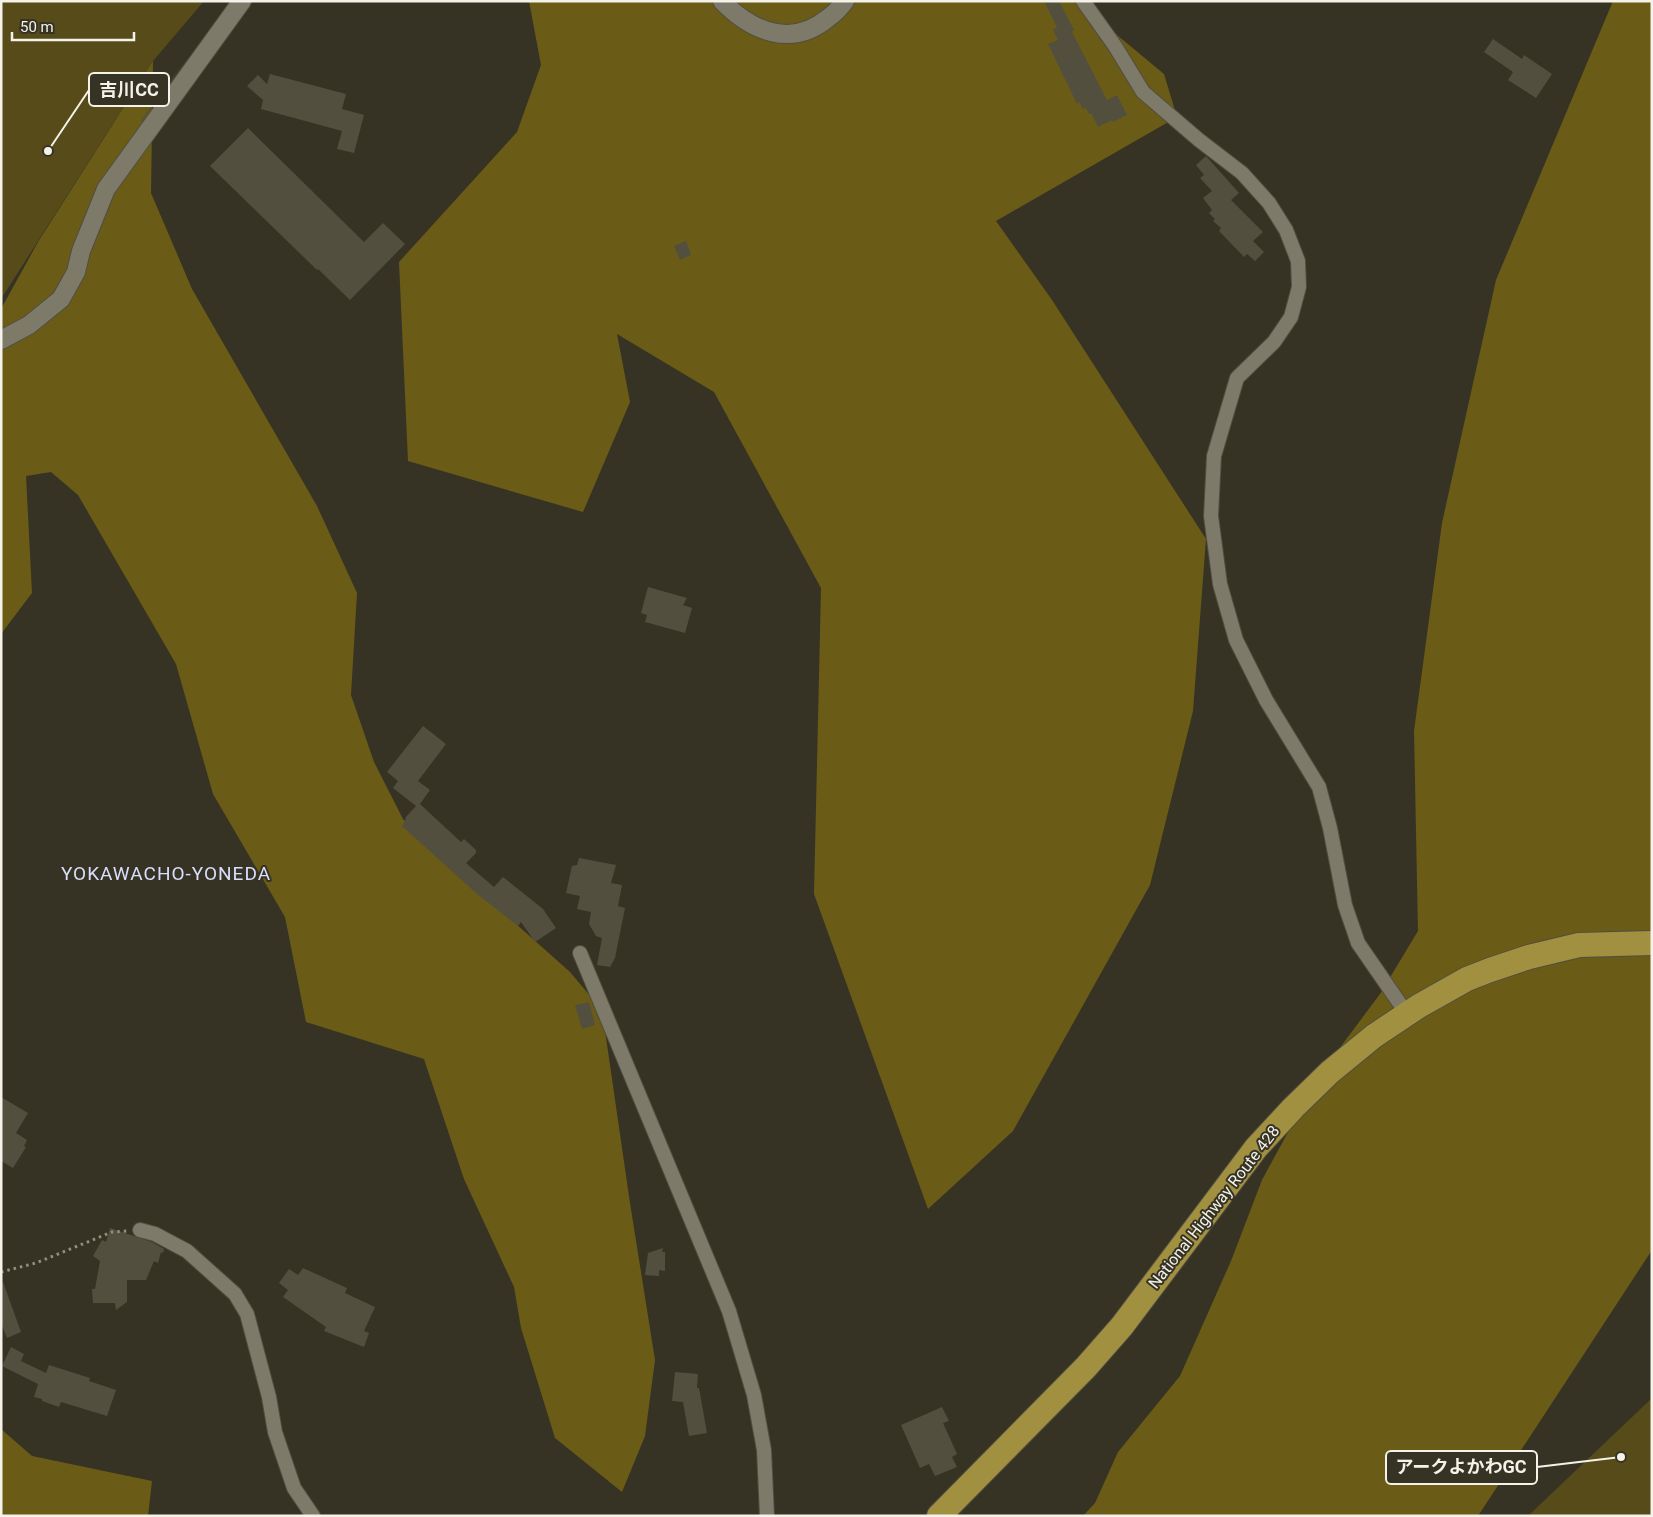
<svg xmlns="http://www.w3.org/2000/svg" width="1653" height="1517" font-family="Roboto,'Noto Sans JP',sans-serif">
<rect width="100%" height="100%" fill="#363324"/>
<g fill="#564b19">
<path d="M 1,1 L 204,1 L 153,61 L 1,299 Z"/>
<path d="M 1652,1398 L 1652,1516 L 1528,1516 Z"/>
</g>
<g fill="#6a5c17">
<path d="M 529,1 L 1076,1 L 1164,74 L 1177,117 L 996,221 L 1052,300 L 1206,539 L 1193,711 L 1150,885 L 1013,1131 L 928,1209 L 814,894 L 821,588 L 714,392 L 617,334 L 630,402 L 583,512 L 408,461 L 399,262 L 517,132 L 541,65 Z"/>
<path d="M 1613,1 L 1652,1 L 1652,1250 L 1478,1516 L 1083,1516 L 1095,1503 L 1118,1452 L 1180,1376 L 1231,1261 L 1262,1180 L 1318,1077 L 1380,994 L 1418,931 L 1414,731 L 1442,523 L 1496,280 Z"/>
<path d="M 153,61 L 151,193 L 192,289 L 317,506 L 357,593 L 351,695 L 374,762 L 403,819 L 515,923 L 570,972 L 602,1010 L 630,1203 L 655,1360 L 645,1436 L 622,1492 L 555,1438 L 521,1328 L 514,1287 L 464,1179 L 424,1059 L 306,1022 L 285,917 L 213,794 L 176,664 L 78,495 L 51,472 L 26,476 L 32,593 L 1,634 L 1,309 L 38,242 Z"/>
<path d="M 1,1429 L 32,1456 L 152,1481 L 148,1516 L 1,1516 Z"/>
</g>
<g fill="#534f3f">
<path d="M 1044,1 L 1059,1 L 1074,30 L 1072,32 L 1107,100 L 1117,95 L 1127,115 L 1113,122 L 1112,120 L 1098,127 L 1091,113 L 1089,114 L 1086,108 L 1083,109 L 1079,102 L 1077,104 L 1048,44 L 1058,40 L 1053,30 L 1057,27 Z"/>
<path d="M 1493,39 L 1522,59 L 1524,55 L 1552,74 L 1536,98 L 1508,80 L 1513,72 L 1484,52 Z"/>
<path d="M 189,56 L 142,121 L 141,120 Z"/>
<path d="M 270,74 L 346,94 L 342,109 L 364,115 L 354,153 L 337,149 L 342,131 L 261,109 L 263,100 L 247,86 L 258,75 L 267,84 Z"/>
<path d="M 248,128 L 364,242 L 383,223 L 405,244 L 350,300 L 318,269 L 317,270 L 210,166 Z"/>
<path d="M 1206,156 L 1239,193 L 1231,200 L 1263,232 L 1253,241 L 1264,252 L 1255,261 L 1247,254 L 1244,257 L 1219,231 L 1221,228 L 1213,221 L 1215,219 L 1209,213 L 1212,210 L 1203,198 L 1212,191 L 1200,178 L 1204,175 L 1196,165 Z"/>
<path d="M 686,241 L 691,255 L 680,260 L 674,246 Z"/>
<path d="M 648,587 L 687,598 L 683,605 L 692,608 L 685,633 L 645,622 L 647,615 L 641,613 Z"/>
<path d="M 423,726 L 446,744 L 418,781 L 430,790 L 420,804 L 461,842 L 464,839 L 476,850 L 476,853 L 466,863 L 494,887 L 503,877 L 543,909 L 556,928 L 535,942 L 521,922 L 518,926 L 477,894 L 402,826 L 406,819 L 405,818 L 416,806 L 393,788 L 398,781 L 387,772 Z"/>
<path d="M 579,858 L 616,865 L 611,883 L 622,885 L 618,906 L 625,908 L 615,958 L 610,967 L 597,965 L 602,938 L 596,936 L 589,924 L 591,912 L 577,909 L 580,896 L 566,893 L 572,866 L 577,865 Z"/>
<path d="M 589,1002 L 595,1025 L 582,1029 L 575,1005 Z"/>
<path d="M 1,1097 L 28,1113 L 16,1133 L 27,1140 L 24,1146 L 26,1147 L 13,1168 L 1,1161 Z"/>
<path d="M 110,1228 L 152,1242 L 164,1249 L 163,1253 L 161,1252 L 158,1263 L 154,1261 L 146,1280 L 127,1280 L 127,1302 L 116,1310 L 115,1303 L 93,1303 L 92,1289 L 95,1289 L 100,1261 L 93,1256 L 102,1240 L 106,1242 Z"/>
<path d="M 663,1248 L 662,1252 L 665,1252 L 665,1271 L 659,1270 L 659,1276 L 645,1275 L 648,1253 Z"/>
<path d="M 303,1268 L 347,1288 L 345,1293 L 375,1307 L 364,1331 L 369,1333 L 364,1347 L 324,1331 L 326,1327 L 283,1297 L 288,1290 L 279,1283 L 289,1269 L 298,1275 Z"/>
<path d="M 1,1282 L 3,1282 L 21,1332 L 7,1338 L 1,1323 Z"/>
<path d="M 11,1347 L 24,1354 L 21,1361 L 46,1373 L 49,1365 L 90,1378 L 89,1381 L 116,1390 L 107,1416 L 61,1402 L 59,1407 L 42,1401 L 42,1399 L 34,1397 L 38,1384 L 2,1366 Z"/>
<path d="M 675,1372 L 698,1374 L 697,1388 L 699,1388 L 707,1433 L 689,1436 L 683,1402 L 672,1401 Z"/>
<path d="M 942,1407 L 949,1421 L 943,1423 L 957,1454 L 952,1457 L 957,1467 L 935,1476 L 929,1464 L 920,1468 L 901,1425 Z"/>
</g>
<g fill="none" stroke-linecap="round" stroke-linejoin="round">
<defs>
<g id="minor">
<path d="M 1083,1 L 1115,46 L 1143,92 L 1199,140 L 1242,173 L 1269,203 L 1286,230 L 1298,261 L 1299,287 L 1291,317 L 1274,342 L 1237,378 L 1214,456 L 1211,516 L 1220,584 L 1236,640 L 1266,700 L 1319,787 L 1330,828 L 1345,905 L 1358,943 L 1407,1014"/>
<path d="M 580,953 L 729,1311 L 754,1395 L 764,1450 L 767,1516"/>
<path d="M 140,1230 L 155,1234 L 187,1251 L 235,1294 L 247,1314 L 269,1397 L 275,1432 L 294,1488 L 313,1516"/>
</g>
<g id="tertiary">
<path d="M 722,1 C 752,32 792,48 828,18 C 835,13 840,8 845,1"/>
<path d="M 1,340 L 29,325 L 61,299 L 76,272 L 81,251 L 106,189 L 242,1"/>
</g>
<path id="trunk" d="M 939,1516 L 1086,1367 L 1122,1326 L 1256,1148 L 1293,1108 L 1330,1072 L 1374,1036 L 1419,1006 L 1467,979 L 1490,970 L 1529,957 L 1579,945 L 1652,943"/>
</defs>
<use href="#minor" stroke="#514e41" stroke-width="16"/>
<use href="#tertiary" stroke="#514e41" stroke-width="20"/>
<use href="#trunk" stroke="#514e41" stroke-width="26"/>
<path stroke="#918f82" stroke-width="3" stroke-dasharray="2.5 4" stroke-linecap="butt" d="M 1,1272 L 36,1263 L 112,1232 L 127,1231"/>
<use href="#minor" stroke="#7e7a69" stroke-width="14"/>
<use href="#tertiary" stroke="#7e7a69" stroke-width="18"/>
<use href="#trunk" stroke="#a19040" stroke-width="24"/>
</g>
<g text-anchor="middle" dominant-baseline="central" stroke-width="4" stroke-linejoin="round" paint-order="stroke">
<g font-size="16" fill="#f4f2e9" stroke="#363324">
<text transform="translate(1214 1207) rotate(-52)">National Highway Route 428</text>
</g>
<g font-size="19" letter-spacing="1" fill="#d8defb" stroke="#363324">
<text x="166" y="873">YOKAWACHO-YONEDA</text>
</g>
</g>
<path fill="none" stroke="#f4f2e9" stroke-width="2" d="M48 151L89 90M1621 1457L1537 1467"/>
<g fill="#f4f2e9" stroke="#363324" stroke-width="2">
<circle cx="48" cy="151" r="5"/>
<circle cx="1621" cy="1457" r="5"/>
</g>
<g fill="#363324" stroke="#f4f2e9" stroke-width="2">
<rect x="89" y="73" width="80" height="33" rx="5"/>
<rect x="1386" y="1451" width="151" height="33" rx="5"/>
</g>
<g font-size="18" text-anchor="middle" font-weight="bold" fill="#f4f2e9">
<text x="129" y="96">吉川CC</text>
<text x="1461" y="1473">アークよかわGC</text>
</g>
<rect width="1653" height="1517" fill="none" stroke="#f4f2e9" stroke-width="5"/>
<path d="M12 32v8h122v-8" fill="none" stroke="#f4f2e9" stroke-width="2.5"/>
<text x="20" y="32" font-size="15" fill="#f4f2e9" stroke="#363324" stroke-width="4" paint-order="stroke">50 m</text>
</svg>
